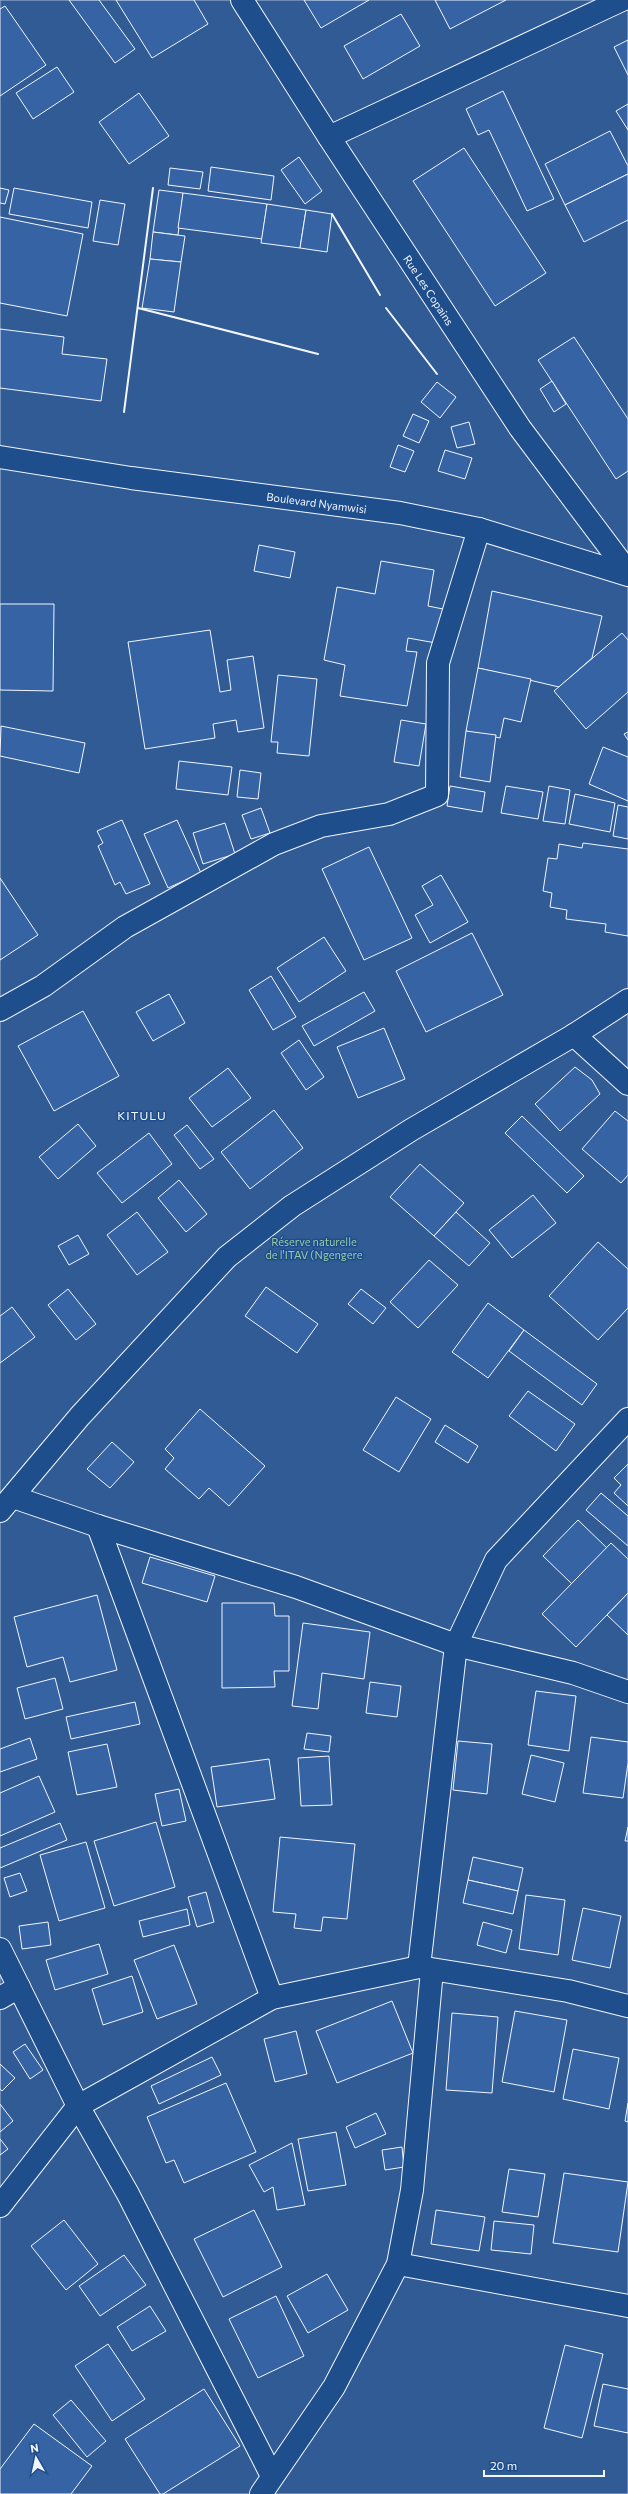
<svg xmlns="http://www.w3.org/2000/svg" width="628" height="2494" font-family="Commissioner,sans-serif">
<rect width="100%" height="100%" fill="#1f4e8c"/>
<rect fill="#305b95" stroke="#a8bbd7" x="0" y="0" width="628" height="2494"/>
<g fill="#3563a3" stroke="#f2f6ff">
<path d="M 69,0 L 99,0 L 135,49 L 115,63 Z"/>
<path d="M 116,0 L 194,0 L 208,24 L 152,58 Z"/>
<path d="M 304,0 L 369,0 L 321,28 Z"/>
<path d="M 435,0 L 506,0 L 450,29 Z"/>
<path d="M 5,6 L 46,65 L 0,96 L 0,9 Z"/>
<path d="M 401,14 L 420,46 L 363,79 L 344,46 Z"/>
<path d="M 628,40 L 628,75 L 614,47 Z"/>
<path d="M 57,67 L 74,92 L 33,119 L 16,93 Z"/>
<path d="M 503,91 L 554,199 L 527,211 L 489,130 L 478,135 L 466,109 Z"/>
<path d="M 139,93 L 169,136 L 129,164 L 99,122 Z"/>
<path d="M 628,104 L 628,130 L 616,111 Z"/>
<path d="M 610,131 L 628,166 L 628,174 L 565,205 L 545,164 Z"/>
<path d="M 464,148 L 546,273 L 495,306 L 413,181 Z"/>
<path d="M 299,157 L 322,191 L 305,204 L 281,170 Z"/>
<path d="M 211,167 L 274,176 L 271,200 L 208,191 Z"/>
<path d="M 170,168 L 203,172 L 200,189 L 168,185 Z"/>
<path d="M 628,174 L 628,220 L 584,242 L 565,205 Z"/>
<path d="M 0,188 L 9,190 L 5,204 L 0,203 Z"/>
<path d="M 14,188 L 92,202 L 88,228 L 9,214 Z"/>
<path d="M 159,190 L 183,193 L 178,235 L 153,232 Z"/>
<path d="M 183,193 L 267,204 L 262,239 L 178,228 Z"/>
<path d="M 100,200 L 125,204 L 118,245 L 93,241 Z"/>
<path d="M 267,204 L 306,210 L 300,248 L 261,243 Z"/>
<path d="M 306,210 L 332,214 L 327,252 L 300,248 Z"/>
<path d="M 0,217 L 83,234 L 67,316 L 0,303 Z"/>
<path d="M 153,232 L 185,236 L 181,262 L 150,259 Z"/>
<path d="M 150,259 L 181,262 L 174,312 L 142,308 Z"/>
<path d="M 0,329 L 64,337 L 62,354 L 107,359 L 101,401 L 0,388 Z"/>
<path d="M 574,337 L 628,419 L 628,471 L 616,479 L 538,360 Z"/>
<path d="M 552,381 L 566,404 L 554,412 L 540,389 Z"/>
<path d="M 437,382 L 456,397 L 440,418 L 421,402 Z"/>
<path d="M 413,414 L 429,421 L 419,443 L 403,436 Z"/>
<path d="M 469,422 L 475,444 L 457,448 L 451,427 Z"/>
<path d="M 398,445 L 414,451 L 405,472 L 390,467 Z"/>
<path d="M 445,450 L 472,458 L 465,479 L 438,471 Z"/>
<path d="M 259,545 L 295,552 L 290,578 L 254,571 Z"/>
<path d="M 381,561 L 434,570 L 428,606 L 443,609 L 436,643 L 408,638 L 406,651 L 417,652 L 407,706 L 340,696 L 345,665 L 324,660 L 337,587 L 375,594 Z"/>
<path d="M 492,591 L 602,616 L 592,658 L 559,687 L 478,668 Z"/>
<path d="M 0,604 L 54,604 L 53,691 L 0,690 Z"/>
<path d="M 210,630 L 220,692 L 231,690 L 227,660 L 253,656 L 264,728 L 238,732 L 236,720 L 213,724 L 215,738 L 145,749 L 128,642 Z"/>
<path d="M 622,633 L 628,640 L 628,692 L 586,729 L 554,691 Z"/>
<path d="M 478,668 L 531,679 L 521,722 L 504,718 L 500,738 L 466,731 Z"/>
<path d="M 278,675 L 317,679 L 309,756 L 277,753 L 278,742 L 271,742 Z"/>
<path d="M 401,720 L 426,724 L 419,766 L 394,762 Z"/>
<path d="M 1,726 L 85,743 L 79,773 L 0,756 Z"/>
<path d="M 466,731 L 496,735 L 490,782 L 460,777 Z"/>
<path d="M 628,732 L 628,740 L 624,734 Z"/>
<path d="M 603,747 L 628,757 L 628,801 L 589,784 Z"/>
<path d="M 179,761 L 232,767 L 228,795 L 176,789 Z"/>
<path d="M 240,770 L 261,773 L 258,799 L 237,797 Z"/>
<path d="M 450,786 L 485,792 L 482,812 L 447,806 Z"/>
<path d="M 506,786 L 543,792 L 538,819 L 501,813 Z"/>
<path d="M 549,786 L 570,790 L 565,824 L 543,821 Z"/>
<path d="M 575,794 L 615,803 L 610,832 L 569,824 Z"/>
<path d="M 618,805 L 628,807 L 628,839 L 613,836 Z"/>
<path d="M 261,808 L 270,833 L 251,839 L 242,815 Z"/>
<path d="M 122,820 L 150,884 L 126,894 L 120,882 L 115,885 L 98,846 L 103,843 L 97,831 Z"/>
<path d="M 177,820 L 201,873 L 168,888 L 144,834 Z"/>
<path d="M 225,823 L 235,854 L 203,864 L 193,833 Z"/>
<path d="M 583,843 L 628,849 L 628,936 L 605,932 L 606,924 L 566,919 L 567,910 L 550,907 L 552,893 L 543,891 L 548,858 L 557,859 L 559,844 L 582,848 Z"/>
<path d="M 369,847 L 412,938 L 364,960 L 322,869 Z"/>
<path d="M 441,875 L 468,922 L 430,943 L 415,915 L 433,905 L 422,886 Z"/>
<path d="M 0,878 L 38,935 L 0,960 Z"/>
<path d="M 472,933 L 503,995 L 426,1032 L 396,971 Z"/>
<path d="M 324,937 L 346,971 L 299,1002 L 277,968 Z"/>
<path d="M 271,976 L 296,1017 L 273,1030 L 249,990 Z"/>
<path d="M 364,992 L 375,1011 L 314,1046 L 302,1026 Z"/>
<path d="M 169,994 L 185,1023 L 153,1041 L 136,1012 Z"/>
<path d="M 83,1011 L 119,1076 L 54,1111 L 18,1046 Z"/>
<path d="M 384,1028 L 405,1079 L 358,1098 L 337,1047 Z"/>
<path d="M 299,1040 L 324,1077 L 306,1090 L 281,1053 Z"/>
<path d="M 575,1067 L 592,1080 L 600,1094 L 560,1131 L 535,1104 Z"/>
<path d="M 228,1068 L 251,1098 L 212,1127 L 189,1098 Z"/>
<path d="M 274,1110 L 303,1148 L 250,1189 L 221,1152 Z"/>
<path d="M 615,1111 L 628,1121 L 628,1175 L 621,1183 L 582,1149 Z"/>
<path d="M 522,1116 L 584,1176 L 567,1193 L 505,1133 Z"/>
<path d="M 78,1124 L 96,1146 L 58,1179 L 39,1157 Z"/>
<path d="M 187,1125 L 214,1159 L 200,1169 L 174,1135 Z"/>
<path d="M 149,1133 L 172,1164 L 122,1203 L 97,1173 Z"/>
<path d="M 420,1164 L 464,1203 L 434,1236 L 390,1197 Z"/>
<path d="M 179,1180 L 207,1214 L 186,1232 L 158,1198 Z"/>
<path d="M 533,1195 L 556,1223 L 512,1258 L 489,1230 Z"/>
<path d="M 137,1212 L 168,1252 L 137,1275 L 107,1235 Z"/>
<path d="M 456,1212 L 490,1243 L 469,1266 L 434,1236 Z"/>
<path d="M 78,1235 L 89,1254 L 69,1265 L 58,1246 Z"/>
<path d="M 598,1242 L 628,1269 L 628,1308 L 598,1340 L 549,1296 Z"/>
<path d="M 429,1260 L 458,1285 L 418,1328 L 390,1302 Z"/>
<path d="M 266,1287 L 318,1324 L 297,1353 L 245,1316 Z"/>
<path d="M 68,1289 L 96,1324 L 76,1340 L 48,1305 Z"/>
<path d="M 361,1289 L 386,1308 L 373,1324 L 348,1304 Z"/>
<path d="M 488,1303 L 524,1330 L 488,1378 L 452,1352 Z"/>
<path d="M 12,1307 L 35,1337 L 0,1363 L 0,1316 Z"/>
<path d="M 524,1330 L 597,1384 L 582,1405 L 509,1351 Z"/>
<path d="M 528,1391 L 575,1424 L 556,1451 L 509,1416 Z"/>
<path d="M 396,1397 L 431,1419 L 399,1472 L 363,1450 Z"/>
<path d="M 200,1409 L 265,1466 L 229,1506 L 209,1488 L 199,1499 L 165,1469 L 174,1458 L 165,1449 Z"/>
<path d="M 445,1425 L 478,1446 L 468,1463 L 435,1442 Z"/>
<path d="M 112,1442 L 134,1462 L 110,1488 L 87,1469 Z"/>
<path d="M 628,1464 L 628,1506 L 614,1493 L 621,1485 L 614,1478 Z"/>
<path d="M 601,1493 L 628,1516 L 628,1546 L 586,1510 Z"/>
<path d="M 578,1520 L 607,1548 L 572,1584 L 543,1556 Z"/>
<path d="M 611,1543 L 628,1559 L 628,1593 L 576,1647 L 542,1614 Z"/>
<path d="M 150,1557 L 215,1576 L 207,1602 L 142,1583 Z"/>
<path d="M 628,1593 L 628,1635 L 607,1615 Z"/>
<path d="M 97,1595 L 117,1670 L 70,1682 L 63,1657 L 27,1667 L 14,1617 Z"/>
<path d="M 222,1603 L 274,1603 L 275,1616 L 289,1616 L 289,1671 L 274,1671 L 275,1687 L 222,1688 Z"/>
<path d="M 303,1623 L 370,1632 L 364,1679 L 322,1673 L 318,1709 L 292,1706 Z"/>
<path d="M 55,1678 L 63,1709 L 25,1719 L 17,1688 Z"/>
<path d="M 370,1682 L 401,1686 L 397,1717 L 366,1713 Z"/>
<path d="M 536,1691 L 576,1696 L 569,1751 L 528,1745 Z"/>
<path d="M 135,1702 L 140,1724 L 71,1739 L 66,1717 Z"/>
<path d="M 307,1733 L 331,1736 L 329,1752 L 304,1749 Z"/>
<path d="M 591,1737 L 628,1742 L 628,1763 L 623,1798 L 583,1793 Z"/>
<path d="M 30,1738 L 37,1759 L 0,1772 L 0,1749 Z"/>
<path d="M 458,1741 L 492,1744 L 487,1794 L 453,1790 Z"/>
<path d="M 107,1744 L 117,1787 L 77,1795 L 68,1752 Z"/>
<path d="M 531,1755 L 564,1763 L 555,1802 L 522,1794 Z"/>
<path d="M 329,1756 L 332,1805 L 301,1806 L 298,1758 Z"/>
<path d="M 269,1759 L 275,1799 L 217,1807 L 211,1767 Z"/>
<path d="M 39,1776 L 55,1812 L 0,1836 L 0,1793 Z"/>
<path d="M 179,1789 L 186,1821 L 162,1826 L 155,1794 Z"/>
<path d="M 156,1822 L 175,1887 L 114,1906 L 94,1841 Z"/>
<path d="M 60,1823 L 67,1840 L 0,1868 L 0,1848 Z"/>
<path d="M 628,1827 L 628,1841 L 625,1841 Z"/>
<path d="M 280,1837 L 355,1844 L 347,1919 L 323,1917 L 321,1931 L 294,1928 L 296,1914 L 273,1912 Z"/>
<path d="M 86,1842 L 105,1908 L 59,1921 L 40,1855 Z"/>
<path d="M 473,1857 L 523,1868 L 518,1891 L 468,1880 Z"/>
<path d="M 20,1873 L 27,1891 L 10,1897 L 4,1878 Z"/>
<path d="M 468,1880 L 518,1891 L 513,1914 L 463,1903 Z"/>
<path d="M 206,1892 L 214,1922 L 197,1927 L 188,1897 Z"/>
<path d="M 526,1895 L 565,1900 L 558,1955 L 519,1949 Z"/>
<path d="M 583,1908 L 621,1916 L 610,1968 L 572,1960 Z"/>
<path d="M 187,1909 L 190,1925 L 143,1937 L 139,1921 Z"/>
<path d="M 48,1922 L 51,1945 L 22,1949 L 19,1926 Z"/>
<path d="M 483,1922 L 512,1930 L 506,1953 L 477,1945 Z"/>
<path d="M 99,1944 L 108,1974 L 55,1990 L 46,1960 Z"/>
<path d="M 174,1945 L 197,2004 L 157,2019 L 134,1960 Z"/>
<path d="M 132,1976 L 143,2012 L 103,2025 L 92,1989 Z"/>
<path d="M 392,2001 L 413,2053 L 337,2083 L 316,2031 Z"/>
<path d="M 515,2011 L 567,2020 L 554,2092 L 502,2082 Z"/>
<path d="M 452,2013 L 498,2017 L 492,2093 L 446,2090 Z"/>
<path d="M 296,2031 L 307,2074 L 275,2082 L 264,2039 Z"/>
<path d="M 25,2044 L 43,2070 L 30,2079 L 13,2052 Z"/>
<path d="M 573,2049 L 619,2058 L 609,2109 L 563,2099 Z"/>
<path d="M 212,2057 L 221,2075 L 159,2104 L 151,2086 Z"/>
<path d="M 0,2064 L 15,2078 L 2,2091 L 0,2089 Z"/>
<path d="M 226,2083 L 256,2152 L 184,2183 L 174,2160 L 166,2163 L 147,2117 Z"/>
<path d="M 628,2103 L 628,2122 L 625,2121 Z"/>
<path d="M 0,2104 L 13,2121 L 0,2132 Z"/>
<path d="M 376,2113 L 386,2134 L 355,2148 L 346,2127 Z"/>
<path d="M 336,2132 L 346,2185 L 308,2191 L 298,2139 Z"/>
<path d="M 0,2139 L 8,2149 L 0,2155 Z"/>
<path d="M 292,2143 L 305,2205 L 277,2210 L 273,2187 L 264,2192 L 249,2165 Z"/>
<path d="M 402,2147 L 404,2167 L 385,2170 L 382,2150 Z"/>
<path d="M 509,2169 L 545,2174 L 538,2217 L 502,2212 Z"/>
<path d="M 564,2173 L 628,2182 L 618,2252 L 553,2243 Z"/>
<path d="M 254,2210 L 282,2267 L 223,2297 L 194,2239 Z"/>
<path d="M 436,2210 L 485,2217 L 479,2251 L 431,2244 Z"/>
<path d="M 64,2220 L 98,2264 L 66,2290 L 31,2246 Z"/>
<path d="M 494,2221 L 534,2225 L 531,2254 L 491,2250 Z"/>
<path d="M 124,2255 L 146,2285 L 100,2316 L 79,2286 Z"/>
<path d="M 327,2274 L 348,2310 L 308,2333 L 287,2296 Z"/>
<path d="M 276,2296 L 304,2356 L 258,2378 L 229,2319 Z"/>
<path d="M 150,2306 L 166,2331 L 132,2351 L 117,2327 Z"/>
<path d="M 108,2344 L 145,2399 L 112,2421 L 75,2366 Z"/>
<path d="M 565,2345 L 603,2354 L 582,2438 L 544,2428 Z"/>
<path d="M 603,2384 L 628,2389 L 628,2433 L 594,2426 Z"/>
<path d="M 204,2389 L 240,2446 L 163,2494 L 160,2494 L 125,2439 Z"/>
<path d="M 71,2400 L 106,2441 L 87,2457 L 53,2415 Z"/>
<path d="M 34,2424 L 92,2466 L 71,2494 L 0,2494 L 0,2469 Z"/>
</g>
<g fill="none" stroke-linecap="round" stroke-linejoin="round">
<defs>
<g id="minor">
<path id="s1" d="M 242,0 L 329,137 L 520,428 L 628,572"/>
<path d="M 329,137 L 622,0"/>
<path d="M 0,1010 L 43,986 L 125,927 L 274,844 L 321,826 L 389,814 L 437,795 L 438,663 L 479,529"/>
<path d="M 574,1035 L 628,1084"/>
<path d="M 13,1497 L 98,1526 L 296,1587 L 456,1645 L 573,1673 L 628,1692"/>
<path d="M 0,1511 L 80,1416 L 227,1257 L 292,1206 L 411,1130 L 574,1035 L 628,1000"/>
<path d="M 98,1526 L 272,1998"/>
<path d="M 0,1949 L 78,2106 L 128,2194 L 272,2476"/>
<path d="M 419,1967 L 456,1645 L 496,1560 L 628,1419"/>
<path d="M 0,1998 L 19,1987"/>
<path d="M 0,2206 L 78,2106 L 272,1998 L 419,1967 L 568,1991 L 628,2006"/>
<path d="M 398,2264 L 628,2306"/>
<path d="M 261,2494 L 334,2387 L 398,2264 L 412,2190 L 432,1970"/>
</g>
<g id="major">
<path id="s2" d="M 0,457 L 131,478 L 400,513 L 479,529 L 628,575"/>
</g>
</defs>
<use href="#minor" stroke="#f2f6ff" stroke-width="24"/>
<use href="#major" stroke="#f2f6ff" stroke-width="24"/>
<use href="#minor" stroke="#1f4e8c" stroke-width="22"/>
<use href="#major" stroke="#1f4e8c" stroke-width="22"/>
<g stroke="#f2f6ff" stroke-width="2">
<path d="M 332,214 L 380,295"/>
<path d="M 138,308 L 318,354"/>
<path d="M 386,308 L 437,374"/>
<path d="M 124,412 L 153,188"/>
</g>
</g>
<g text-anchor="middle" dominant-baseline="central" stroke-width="3" stroke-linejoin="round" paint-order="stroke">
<g font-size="11" fill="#f2f6ff" stroke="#1f4e8c">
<text stroke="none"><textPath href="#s1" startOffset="345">Rue Les Copains</textPath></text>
<text stroke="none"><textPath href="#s2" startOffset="320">Boulevard Nyamwisi</textPath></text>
</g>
<g font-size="11" fill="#97c8a6" stroke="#1f4e8c">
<text x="314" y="1241">Réserve naturelle<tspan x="314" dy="13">de l'ITAV (Ngengere</tspan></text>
</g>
<g font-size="12" letter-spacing="1" fill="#f2f6ff" stroke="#1f4e8c">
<text x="142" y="1115">KITULU</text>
</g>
</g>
<g transform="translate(36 2458) rotate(351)" stroke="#1f4e8c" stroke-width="3" paint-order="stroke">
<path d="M0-3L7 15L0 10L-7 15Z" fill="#f2f6ff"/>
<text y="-6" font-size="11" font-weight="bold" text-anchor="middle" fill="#f2f6ff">N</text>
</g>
<path d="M484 2470v6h120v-6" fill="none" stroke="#f2f6ff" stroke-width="2"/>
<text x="490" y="2470" font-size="12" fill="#f2f6ff" stroke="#1f4e8c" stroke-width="3" paint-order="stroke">20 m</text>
</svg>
